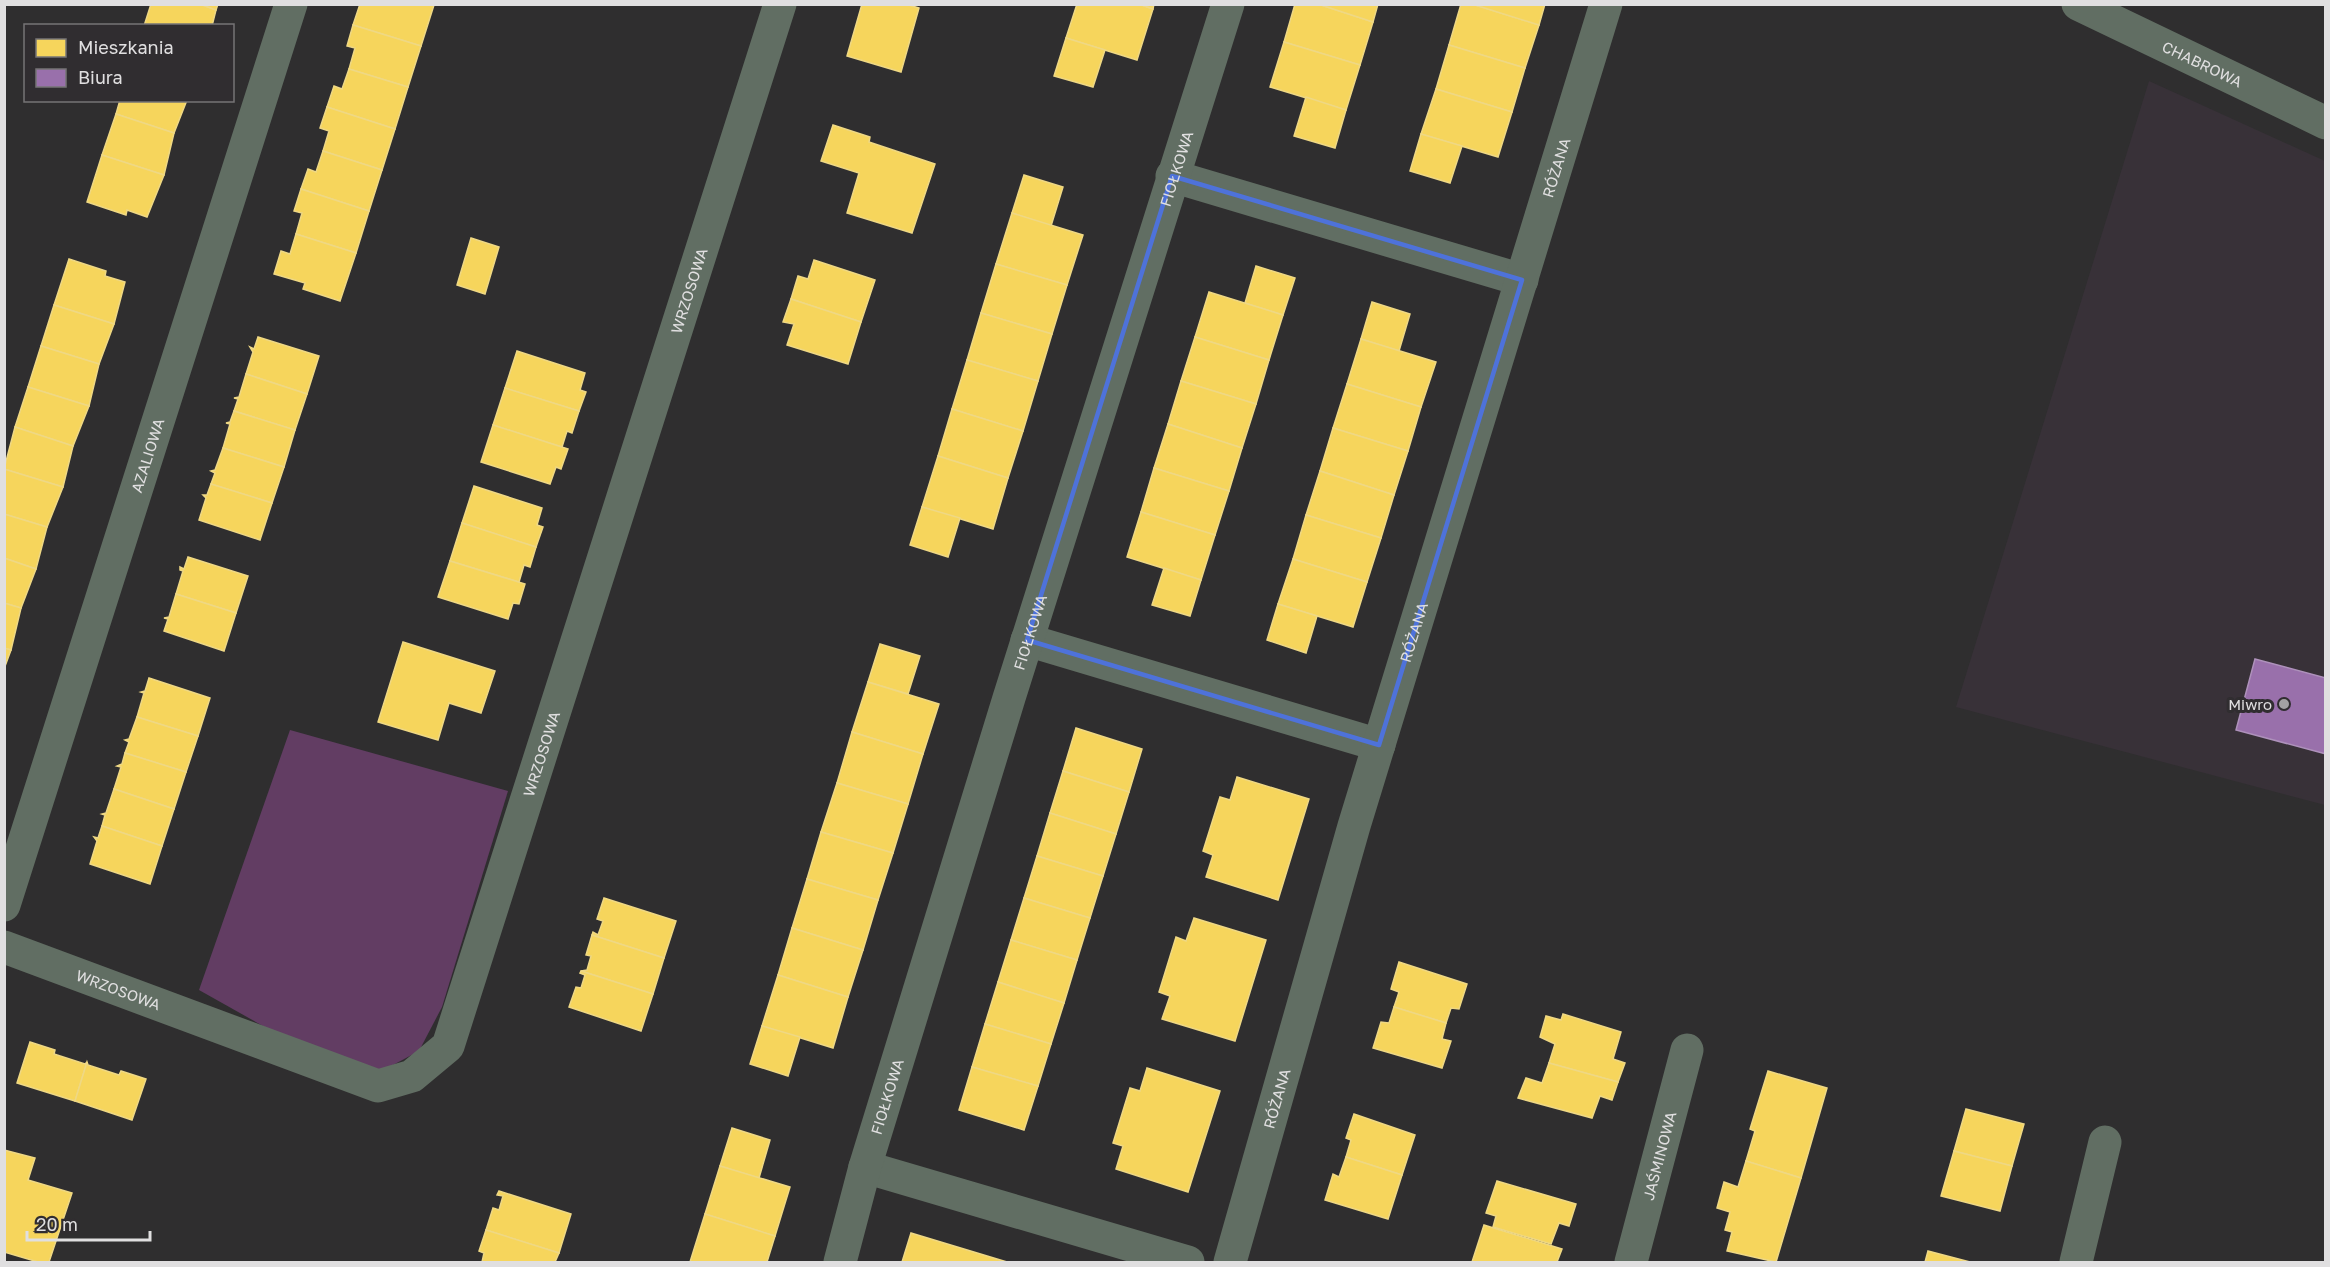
<svg xmlns="http://www.w3.org/2000/svg" width="2330" height="1267" font-family="'Golos Text',sans-serif">
<rect width="100%" height="100%" fill="#2f2e2f"/>
<path fill="#383138" d="M 2149,81 L 2325,161 L 2325,805 L 1956,707 Z"/>
<path fill="#623d63" d="M 290,730 L 508,791 L 442,1007 L 419,1051 L 380,1072 L 304,1049 L 199,990 Z"/>
<g fill="#f6d55c" stroke="#efd884" stroke-width="1.5">
<path d="M 151,4 L 200,4 L 216,10 L 212,26 L 144,26 Z"/>
<path d="M 200,4 L 218,4 L 216,10 Z"/>
<path d="M 360,4 L 434,5 L 421,46 L 353,25 Z"/>
<path d="M 862,4 L 906,4 L 919,8 L 901,72 L 847,56 Z"/>
<path d="M 1077,4 L 1139,4 L 1153,9 L 1137,60 L 1066,38 Z"/>
<path d="M 1139,4 L 1154,4 L 1153,9 Z"/>
<path d="M 1295,4 L 1318,4 L 1373,22 L 1360,65 L 1284,42 Z"/>
<path d="M 1318,4 L 1378,4 L 1373,22 Z"/>
<path d="M 1461,4 L 1472,4 L 1539,25 L 1525,68 L 1449,45 Z"/>
<path d="M 1472,4 L 1545,4 L 1539,25 Z"/>
<path d="M 353,25 L 421,46 L 408,87 L 349,69 L 355,48 L 347,46 Z"/>
<path d="M 1066,38 L 1105,50 L 1093,87 L 1054,76 Z"/>
<path d="M 1284,42 L 1360,65 L 1346,110 L 1270,87 Z"/>
<path d="M 1449,45 L 1525,68 L 1512,112 L 1436,89 Z"/>
<path d="M 349,69 L 408,87 L 395,129 L 327,107 L 334,86 L 342,89 Z"/>
<path d="M 1436,89 L 1512,112 L 1498,157 L 1421,134 Z"/>
<path d="M 1306,97 L 1346,110 L 1335,148 L 1294,136 Z"/>
<path d="M 120,100 L 187,100 L 174,133 L 116,114 Z"/>
<path d="M 327,107 L 395,129 L 382,170 L 323,151 L 329,131 L 320,128 Z"/>
<path d="M 116,114 L 174,133 L 164,175 L 102,155 Z"/>
<path d="M 833,125 L 870,137 L 869,142 L 935,164 L 912,233 L 847,213 L 859,173 L 821,161 Z"/>
<path d="M 1421,134 L 1462,146 L 1450,183 L 1410,171 Z"/>
<path d="M 323,151 L 382,170 L 369,211 L 301,189 L 308,169 L 316,172 Z"/>
<path d="M 102,155 L 164,175 L 147,217 L 127,210 L 126,215 L 87,202 Z"/>
<path d="M 1024,175 L 1063,187 L 1051,226 L 1012,213 Z"/>
<path d="M 301,189 L 369,211 L 356,253 L 296,234 L 302,213 L 294,211 Z"/>
<path d="M 1012,213 L 1083,235 L 1067,285 L 996,264 Z"/>
<path d="M 296,234 L 356,253 L 340,301 L 303,289 L 305,283 L 274,274 L 281,251 L 290,254 Z"/>
<path d="M 471,238 L 499,247 L 485,294 L 457,285 Z"/>
<path d="M 69,259 L 106,271 L 105,276 L 125,282 L 114,324 L 54,305 Z"/>
<path d="M 814,260 L 875,280 L 861,322 L 791,299 L 798,276 L 808,279 Z"/>
<path d="M 996,264 L 1067,285 L 1052,334 L 981,313 Z"/>
<path d="M 1256,266 L 1295,278 L 1283,315 L 1245,303 Z"/>
<path d="M 1209,292 L 1283,315 L 1269,360 L 1195,337 Z"/>
<path d="M 791,299 L 861,322 L 848,364 L 787,345 L 794,324 L 783,322 Z"/>
<path d="M 1372,302 L 1410,314 L 1399,351 L 1361,339 Z"/>
<path d="M 54,305 L 114,324 L 99,364 L 41,346 Z"/>
<path d="M 981,313 L 1052,334 L 1038,381 L 967,360 Z"/>
<path d="M 258,337 L 319,356 L 307,394 L 246,374 L 253,352 L 250,347 L 254,349 Z"/>
<path d="M 1195,337 L 1269,360 L 1256,404 L 1181,381 Z"/>
<path d="M 1361,339 L 1436,362 L 1421,407 L 1347,384 Z"/>
<path d="M 41,346 L 99,364 L 89,406 L 28,387 Z"/>
<path d="M 517,351 L 585,373 L 580,390 L 586,392 L 579,411 L 505,388 Z"/>
<path d="M 967,360 L 1038,381 L 1023,431 L 952,409 Z"/>
<path d="M 246,374 L 307,394 L 295,430 L 234,411 L 238,399 L 234,398 L 239,397 Z"/>
<path d="M 1181,381 L 1256,404 L 1242,448 L 1168,424 Z"/>
<path d="M 1347,384 L 1421,407 L 1408,451 L 1333,428 Z"/>
<path d="M 28,387 L 89,406 L 73,446 L 15,427 Z"/>
<path d="M 505,388 L 579,411 L 572,433 L 567,431 L 562,447 L 493,425 Z"/>
<path d="M 952,409 L 1023,431 L 1008,478 L 938,456 Z"/>
<path d="M 234,411 L 295,430 L 284,467 L 223,448 L 230,424 L 226,423 L 230,422 Z"/>
<path d="M 1168,424 L 1242,448 L 1229,491 L 1154,468 Z"/>
<path d="M 493,425 L 568,449 L 561,469 L 556,467 L 550,484 L 481,462 Z"/>
<path d="M 15,427 L 73,446 L 63,487 L 4,469 Z"/>
<path d="M 1333,428 L 1408,451 L 1394,495 L 1320,471 Z"/>
<path d="M 223,448 L 284,467 L 272,503 L 211,484 L 215,473 L 211,471 L 215,470 Z"/>
<path d="M 938,456 L 1008,478 L 993,529 L 922,507 Z"/>
<path d="M 1154,468 L 1229,491 L 1215,535 L 1141,512 Z"/>
<path d="M 4,469 L 63,487 L 47,527 L 4,514 Z"/>
<path d="M 1320,471 L 1394,495 L 1381,538 L 1306,515 Z"/>
<path d="M 211,484 L 272,503 L 260,540 L 199,520 L 206,498 L 203,495 L 207,495 Z"/>
<path d="M 474,486 L 542,508 L 537,525 L 543,527 L 536,547 L 462,523 Z"/>
<path d="M 922,507 L 960,518 L 948,557 L 910,545 Z"/>
<path d="M 1141,512 L 1215,535 L 1201,580 L 1127,557 Z"/>
<path d="M 4,514 L 47,527 L 36,569 L 4,558 Z"/>
<path d="M 1306,515 L 1381,538 L 1367,582 L 1293,559 Z"/>
<path d="M 462,523 L 536,547 L 530,567 L 524,565 L 519,582 L 450,561 Z"/>
<path d="M 188,557 L 248,576 L 236,613 L 176,594 L 183,571 L 180,570 L 180,567 L 184,569 Z"/>
<path d="M 4,558 L 36,569 L 21,608 L 4,603 Z"/>
<path d="M 1293,559 L 1367,582 L 1353,627 L 1278,604 Z"/>
<path d="M 450,561 L 525,584 L 519,604 L 513,603 L 508,619 L 438,597 Z"/>
<path d="M 1164,568 L 1201,580 L 1190,616 L 1152,605 Z"/>
<path d="M 176,594 L 236,613 L 224,651 L 164,631 L 168,619 L 164,618 L 169,617 Z"/>
<path d="M 4,603 L 21,608 L 11,650 L 4,648 Z"/>
<path d="M 1278,604 L 1317,616 L 1306,653 L 1267,640 Z"/>
<path d="M 403,642 L 495,671 L 481,713 L 449,703 L 438,740 L 378,722 Z"/>
<path d="M 880,644 L 920,656 L 908,694 L 868,682 Z"/>
<path d="M 4,648 L 11,650 L 4,669 Z"/>
<path d="M 149,678 L 210,698 L 198,736 L 137,717 L 144,693 L 141,692 L 145,691 Z"/>
<path d="M 868,682 L 939,704 L 923,754 L 852,732 Z"/>
<path d="M 137,717 L 198,736 L 186,772 L 125,753 L 129,742 L 125,740 L 129,739 Z"/>
<path d="M 1076,728 L 1142,749 L 1129,792 L 1063,771 Z"/>
<path d="M 852,732 L 923,754 L 908,804 L 837,783 Z"/>
<path d="M 125,753 L 186,772 L 174,809 L 114,789 L 121,767 L 117,766 L 122,764 Z"/>
<path d="M 1063,771 L 1129,792 L 1116,834 L 1050,813 Z"/>
<path d="M 1237,777 L 1309,799 L 1278,900 L 1206,877 L 1213,855 L 1203,851 L 1220,797 L 1230,800 Z"/>
<path d="M 837,783 L 908,804 L 893,853 L 821,832 Z"/>
<path d="M 114,789 L 174,809 L 162,846 L 102,826 L 105,815 L 102,814 L 106,813 Z"/>
<path d="M 1050,813 L 1116,834 L 1103,876 L 1037,856 Z"/>
<path d="M 102,826 L 162,846 L 150,884 L 90,864 L 97,841 L 94,837 L 98,838 Z"/>
<path d="M 821,832 L 893,853 L 878,900 L 807,879 Z"/>
<path d="M 1037,856 L 1103,876 L 1090,918 L 1024,898 Z"/>
<path d="M 807,879 L 878,900 L 863,950 L 792,928 Z"/>
<path d="M 604,898 L 676,921 L 664,958 L 592,935 L 593,932 L 598,935 L 603,921 L 597,919 Z"/>
<path d="M 1024,898 L 1090,918 L 1077,960 L 1011,940 Z"/>
<path d="M 1194,918 L 1266,940 L 1235,1041 L 1162,1019 L 1170,996 L 1159,992 L 1176,937 L 1186,941 Z"/>
<path d="M 792,928 L 863,950 L 848,997 L 778,975 Z"/>
<path d="M 592,935 L 664,958 L 653,994 L 581,971 L 587,970 L 591,956 L 586,955 Z"/>
<path d="M 1011,940 L 1077,960 L 1064,1003 L 998,982 Z"/>
<path d="M 1399,962 L 1467,984 L 1459,1009 L 1451,1008 L 1446,1023 L 1394,1007 L 1399,992 L 1391,989 Z"/>
<path d="M 581,971 L 653,994 L 641,1031 L 569,1007 L 576,987 L 581,988 L 585,975 L 580,973 Z"/>
<path d="M 778,975 L 848,997 L 833,1048 L 762,1026 Z"/>
<path d="M 998,982 L 1064,1003 L 1051,1044 L 985,1024 Z"/>
<path d="M 1394,1007 L 1446,1023 L 1442,1039 L 1451,1041 L 1442,1068 L 1373,1048 L 1381,1022 L 1389,1023 Z"/>
<path d="M 1563,1014 L 1621,1032 L 1613,1059 L 1625,1063 L 1618,1082 L 1549,1063 L 1555,1044 L 1540,1037 L 1546,1016 L 1561,1020 Z"/>
<path d="M 985,1024 L 1051,1044 L 1038,1086 L 972,1067 Z"/>
<path d="M 762,1026 L 800,1037 L 788,1076 L 750,1064 Z"/>
<path d="M 30,1042 L 55,1050 L 54,1054 L 85,1064 L 87,1062 L 75,1101 L 17,1083 Z"/>
<path d="M 87,1062 L 88,1065 L 119,1075 L 121,1071 L 146,1079 L 132,1120 L 75,1101 Z"/>
<path d="M 1549,1063 L 1618,1082 L 1612,1100 L 1600,1096 L 1592,1118 L 1518,1098 L 1526,1078 L 1542,1083 Z"/>
<path d="M 972,1067 L 1038,1086 L 1024,1130 L 959,1110 Z"/>
<path d="M 1147,1068 L 1220,1091 L 1188,1192 L 1116,1169 L 1123,1146 L 1113,1143 L 1130,1088 L 1140,1091 Z"/>
<path d="M 1768,1071 L 1827,1088 L 1801,1178 L 1746,1161 L 1755,1131 L 1750,1129 Z"/>
<path d="M 1966,1109 L 2024,1124 L 2012,1166 L 1954,1151 Z"/>
<path d="M 1354,1114 L 1415,1135 L 1402,1175 L 1346,1157 L 1351,1140 L 1346,1138 Z"/>
<path d="M 732,1128 L 770,1140 L 759,1178 L 720,1166 Z"/>
<path d="M 4,1150 L 35,1158 L 28,1180 L 72,1193 L 49,1262 L 38,1262 L 4,1252 Z"/>
<path d="M 1954,1151 L 2012,1166 L 2000,1211 L 1941,1196 Z"/>
<path d="M 1346,1157 L 1402,1175 L 1388,1219 L 1325,1200 L 1333,1174 L 1339,1177 Z"/>
<path d="M 1746,1161 L 1801,1178 L 1776,1262 L 1727,1251 L 1732,1232 L 1725,1230 L 1730,1212 L 1717,1208 L 1724,1182 L 1738,1187 Z"/>
<path d="M 720,1166 L 790,1187 L 775,1236 L 705,1214 Z"/>
<path d="M 1497,1181 L 1576,1204 L 1569,1226 L 1559,1223 L 1551,1244 L 1493,1227 L 1496,1216 L 1486,1213 Z"/>
<path d="M 499,1191 L 571,1214 L 559,1253 L 486,1230 L 493,1208 L 499,1210 L 503,1196 L 497,1195 Z"/>
<path d="M 705,1214 L 775,1236 L 767,1262 L 690,1262 Z"/>
<path d="M 1484,1225 L 1562,1249 L 1557,1262 L 1472,1262 Z"/>
<path d="M 486,1230 L 559,1253 L 555,1262 L 482,1262 L 484,1253 L 479,1251 Z"/>
<path d="M 911,1233 L 1007,1262 L 902,1262 Z"/>
<path d="M 1928,1251 L 1970,1262 L 1925,1262 Z"/>
</g>
<path fill="#9970ab" stroke="#ae91bb" stroke-width="1.5" d="M 2255,659 L 2326,678 L 2326,754 L 2236,730 Z"/>
<g fill="none" stroke-linecap="round" stroke-linejoin="round">
<g stroke="#616e63" stroke-width="33">
<path id="s1" d="M 2078,4 L 2326,123"/>
<path d="M 1172,176 L 1522,280"/>
<path d="M 1027,640 L 1379,745"/>
<path id="s2" d="M 4,905 L 291,4"/>
<path id="s3" d="M 4,947 L 378,1086 L 412,1076 L 448,1046 L 780,4"/>
<path d="M 865,1167 L 1188,1262"/>
<path id="s4" d="M 840,1262 L 865,1167 L 1009,698 L 1228,4"/>
<path id="s5" d="M 1230,1262 L 1354,826 L 1606,4"/>
<path id="s6" d="M 1631,1262 L 1687,1050"/>
<path d="M 2076,1262 L 2105,1142"/>
</g>
</g>
<path fill="none" stroke="#4e72da" stroke-width="4.5" stroke-linejoin="round" d="M 1172,176 L 1522,280 L 1379,745 L 1027,640 Z"/>
<circle fill="#a2a1a2" stroke="#302d30" stroke-width="2" cx="2284" cy="704" r="6"/>
<g text-anchor="middle" dominant-baseline="central" stroke-width="6" stroke-linejoin="round" paint-order="stroke">
<g font-size="15" fill="#e0dfe0" stroke="#302d30">
<text stroke="none"><textPath href="#s1" startOffset="138">CHABROWA</textPath></text>
<text stroke="none"><textPath href="#s5" startOffset="1142">RÓŻANA</textPath></text>
<text stroke="none"><textPath href="#s4" startOffset="1144">FIOŁKOWA</textPath></text>
<text stroke="none"><textPath href="#s3" startOffset="1274">WRZOSOWA</textPath></text>
<text stroke="none"><textPath href="#s2" startOffset="472">AZALIOWA</textPath></text>
<text stroke="none"><textPath href="#s4" startOffset="658">FIOŁKOWA</textPath></text>
<text stroke="none"><textPath href="#s5" startOffset="656">RÓŻANA</textPath></text>
<text stroke="none"><textPath href="#s3" startOffset="788">WRZOSOWA</textPath></text>
<text stroke="none"><textPath href="#s3" startOffset="122">WRZOSOWA</textPath></text>
<text stroke="none"><textPath href="#s4" startOffset="172">FIOŁKOWA</textPath></text>
<text stroke="none"><textPath href="#s5" startOffset="170">RÓŻANA</textPath></text>
<text stroke="none"><textPath href="#s6" startOffset="110">JAŚMINOWA</textPath></text>
</g>
<g font-size="15" fill="#e0dfe0" stroke="#302d30" text-anchor="end">
<text x="2272" y="704">Miwro</text>
</g>
</g>
<rect width="2330" height="1267" fill="none" stroke="#e0dfe0" stroke-width="12"/>
<rect x="24" y="24" width="210" height="78" fill="#302d30" stroke="#767476" stroke-width="1.5"/>
<rect x="36" y="39" width="30" height="18" fill="#f6d55c" stroke="#767476" stroke-width="1.5"/>
<text x="78" y="54" font-size="18" fill="#e0dfe0">Mieszkania</text>
<rect x="36" y="69" width="30" height="18" fill="#9970ab" stroke="#767476" stroke-width="1.5"/>
<text x="78" y="84" font-size="18" fill="#e0dfe0">Biura</text>
<path d="M27 1231v9h123v-9" fill="none" stroke="#e0dfe0" stroke-width="3"/>
<text x="36" y="1231" font-size="18" fill="#e0dfe0" stroke="#302d30" stroke-width="4.5" paint-order="stroke">20 m</text>
</svg>
